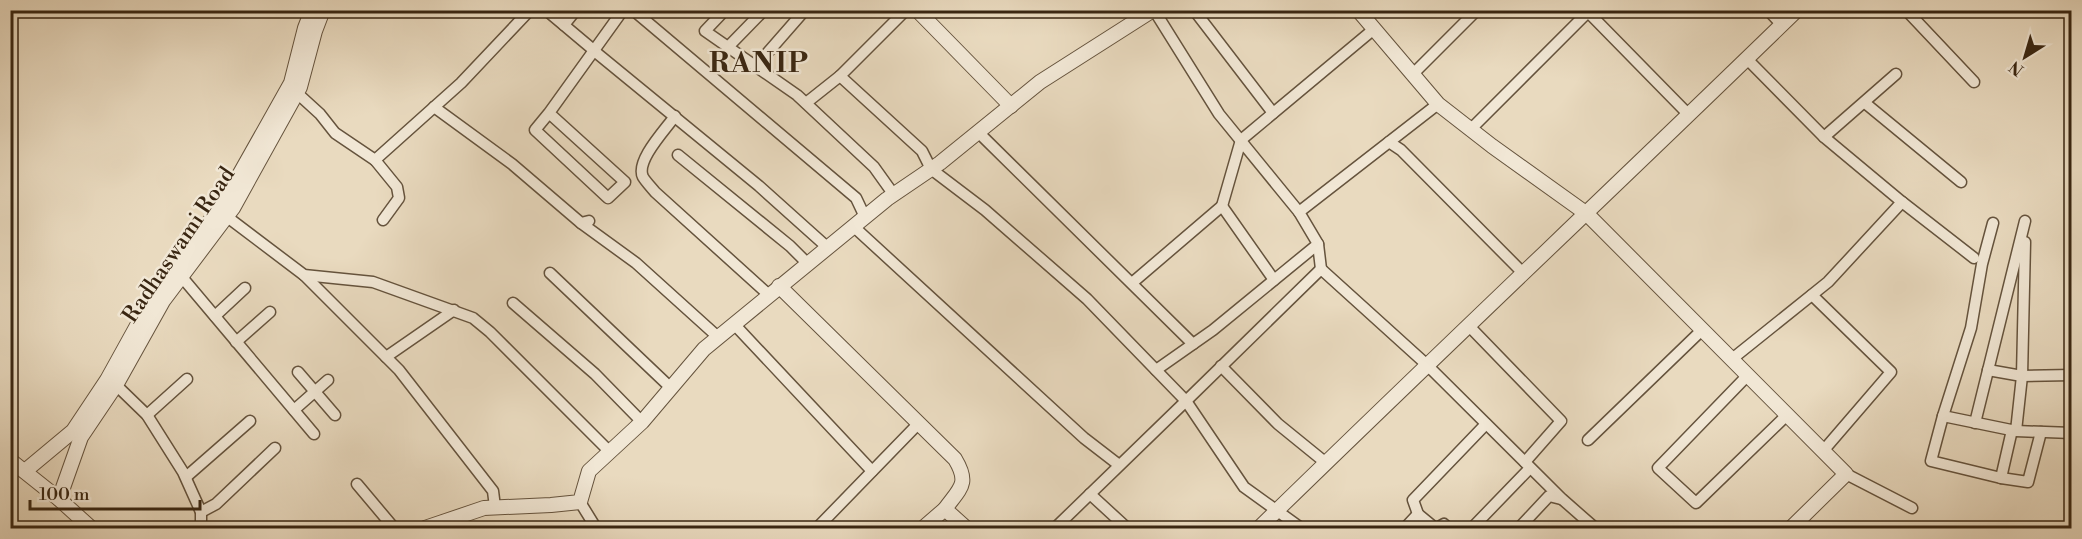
<svg xmlns="http://www.w3.org/2000/svg" width="2082" height="539" font-family="'Libre Bodoni',serif">
<rect width="100%" height="100%" fill="#e9dabf"/>
<filter id="stains"><feTurbulence type="fractalNoise" baseFrequency=".00333" numOctaves="4"/><feColorMatrix values="0 0 0 0 .2 0 0 0 0 .09 0 0 0 0 .02 0 0 0 .5 -.17"/></filter>
<radialGradient id="worn" r=".72"><stop offset=".6" stop-color="#630" stop-opacity="0"/><stop offset="1" stop-color="#630" stop-opacity=".3"/></radialGradient>
<g fill="none" stroke-linecap="round" stroke-linejoin="round">
<defs>
<g id="minor">
<path d="M 546,10 L 590,47"/>
<path d="M 633,10 L 856,198 L 865,217"/>
<path d="M 725,10 L 705,31 L 797,95 L 874,167 L 894,195"/>
<path d="M 906,10 L 840,76 L 922,151 L 931,169 L 985,210 L 1087,299 L 1186,401 L 1321,269 L 1426,364 L 1562,499 L 1595,528"/>
<path d="M 1154,10 L 1219,114 L 1299,212"/>
<path d="M 1194,10 L 1273,113"/>
<path d="M 1768,10 L 1782,25"/>
<path d="M 1906,10 L 1974,82"/>
<path d="M 564,25 L 576,10"/>
<path d="M 728,47 L 764,10"/>
<path d="M 593,50 L 759,186 L 827,247"/>
<path d="M 756,66 L 805,10"/>
<path d="M 1413,74 L 1477,10"/>
<path d="M 297,93 L 320,114 L 335,133 L 375,160 L 461,83 L 530,10"/>
<path d="M 806,103 L 840,76"/>
<path d="M 1865,103 L 1961,182"/>
<path d="M 434,107 L 512,164 L 581,223 L 589,221"/>
<path d="M 549,113 L 535,130 L 608,198 L 625,182 L 549,113 L 623,10"/>
<path d="M 675,116 C 666,129 635,161 643,177 C 646,182 651,187 655,192 L 769,295"/>
<path d="M 1471,129 L 1588,12 L 1689,115"/>
<path d="M 978,132 L 1193,344"/>
<path d="M 1824,137 L 1896,74"/>
<path d="M 1389,142 L 1401,150 L 1523,273"/>
<path d="M 678,155 L 790,246 L 807,263"/>
<path d="M 375,160 L 397,187 L 399,198 L 383,220"/>
<path d="M 1902,202 L 1974,258"/>
<path d="M 1222,206 L 1241,140 L 1374,29"/>
<path d="M 226,216 L 304,275 L 373,282 L 473,318 L 490,332 L 610,452"/>
<path d="M 581,223 L 636,263 L 718,337"/>
<path d="M 853,226 L 1084,438 L 1119,465"/>
<path d="M 2025,242 L 2022,376 L 2072,375"/>
<path d="M 1318,244 L 1321,269"/>
<path d="M 550,273 L 671,388"/>
<path d="M 304,275 L 399,370 L 493,491 L 495,507"/>
<path d="M 181,276 L 314,434"/>
<path d="M 1132,283 L 1222,206 L 1274,280"/>
<path d="M 1812,295 L 1891,372 L 1823,451"/>
<path d="M 513,303 L 595,374 L 642,422"/>
<path d="M 215,316 L 245,288"/>
<path d="M 734,324 L 872,471"/>
<path d="M 1468,325 L 1561,421 L 1525,462"/>
<path d="M 236,342 L 270,312"/>
<path d="M 386,357 L 454,310"/>
<path d="M 1732,359 L 1828,282 L 1902,202 L 1824,137 L 1747,59"/>
<path d="M 1221,366 L 1278,424 L 1326,463"/>
<path d="M 1156,370 L 1213,330 L 1318,244 L 1299,212 L 1438,104"/>
<path d="M 1988,370 L 2022,376 L 2016,431 L 1943,416 L 1971,328 L 1982,264 L 1993,223"/>
<path d="M 298,372 L 335,415"/>
<path d="M 1748,375 L 1658,468 L 1696,503 L 1787,415"/>
<path d="M 116,385 L 147,415 L 183,472 L 201,512 L 201,528"/>
<path d="M 294,410 L 328,380"/>
<path d="M 147,415 L 187,379"/>
<path d="M 1943,416 L 1931,461 L 2001,478 L 2028,482 L 2041,432"/>
<path d="M 1975,423 L 2025,221"/>
<path d="M 2016,431 L 2072,433"/>
<path d="M 1588,440 L 1702,330"/>
<path d="M 1846,474 L 1912,508"/>
<path d="M 186,477 L 250,421"/>
<path d="M 2001,478 L 2012,430"/>
<path d="M 357,484 L 394,528"/>
<path d="M 1090,494 L 1127,528"/>
<path d="M 580,502 L 596,528"/>
<path d="M 201,512 L 216,504 L 275,448"/>
<path d="M 817,528 L 919,423"/>
<path d="M 1055,528 L 1186,401 L 1244,487 L 1301,528"/>
<path d="M 1405,528 L 1418,514"/>
<path d="M 1435,528 L 1418,514 L 1413,500 L 1486,424"/>
<path d="M 1437,528 L 1444,524 L 1448,528"/>
<path d="M 1472,528 L 1530,468"/>
<path d="M 1519,528 L 1549,496 L 1561,499"/>
</g>
<g id="tertiary">
<path d="M 917,10 L 1011,106"/>
<path d="M 1358,10 L 1438,104 L 1492,146 L 1587,214 L 1846,474 L 1791,528"/>
<path d="M 779,286 L 955,459 C 970,484 960,488 945,509 L 966,528"/>
<path d="M 10,460 L 59,499 L 91,528"/>
<path d="M 25,471 L 73,431 L 107,380 L 154,295 L 224,202 L 291,83 L 305,28 L 312,10"/>
<path d="M 59,499 L 81,437 L 116,385 L 163,301 L 233,208 L 300,87 L 315,31 L 323,10"/>
<path d="M 425,528 L 484,508 L 551,505 L 580,502 L 589,471 L 642,422 L 704,349 L 887,199 L 940,163 L 1040,82 L 1153,10"/>
<path d="M 923,528 L 945,509"/>
<path d="M 1259,528 C 1437,354 1618,184 1797,10"/>
</g>
</defs>
<use href="#minor" stroke="#65533d" stroke-width="13"/>
<use href="#tertiary" stroke="#65533d" stroke-width="16"/>
<use href="#minor" stroke="#f1e7d5" stroke-width="10"/>
<use href="#tertiary" stroke="#f1e7d5" stroke-width="14"/>
</g>
<g text-anchor="middle" dominant-baseline="central" stroke-width="5" stroke-linejoin="round" paint-order="stroke">
<g font-size="22" fill="#392612" stroke="#f1e7d5">
<text transform="translate(179 245) rotate(-56)">Radhaswami Road</text>
</g>
<g font-size="28" font-weight="bold" letter-spacing="1.5" fill="#392612" stroke="#f1e7d5">
<text x="759" y="63">RANIP</text>
</g>
</g>
<rect width="2082" height="539" fill="none" stroke="#e9dabf" stroke-width="36"/>
<rect x="12" y="12" width="2058" height="515" fill="none" stroke="#392612" stroke-width="3"/>
<rect x="18" y="18" width="2046" height="503" fill="none" stroke="#392612" stroke-width="1.5"/>
<g transform="translate(2025 57) rotate(217)" stroke="#f1e7d5" stroke-width="4.5" paint-order="stroke">
<path d="M0-4.5L10 22L0 15L-10 22Z" fill="#392612"/>
<text y="-9" font-size="16" font-weight="bold" text-anchor="middle" fill="#392612">N</text>
</g>
<path d="M30 500v9h170v-9" fill="none" stroke="#392612" stroke-width="3"/>
<text x="39" y="500" font-size="18" fill="#392612" stroke="#f1e7d5" stroke-width="4.5" paint-order="stroke">100 m</text>
<rect width="100%" height="100%" filter="url(#stains)"/>
<rect width="100%" height="100%" fill="url(#worn)"/>
</svg>
